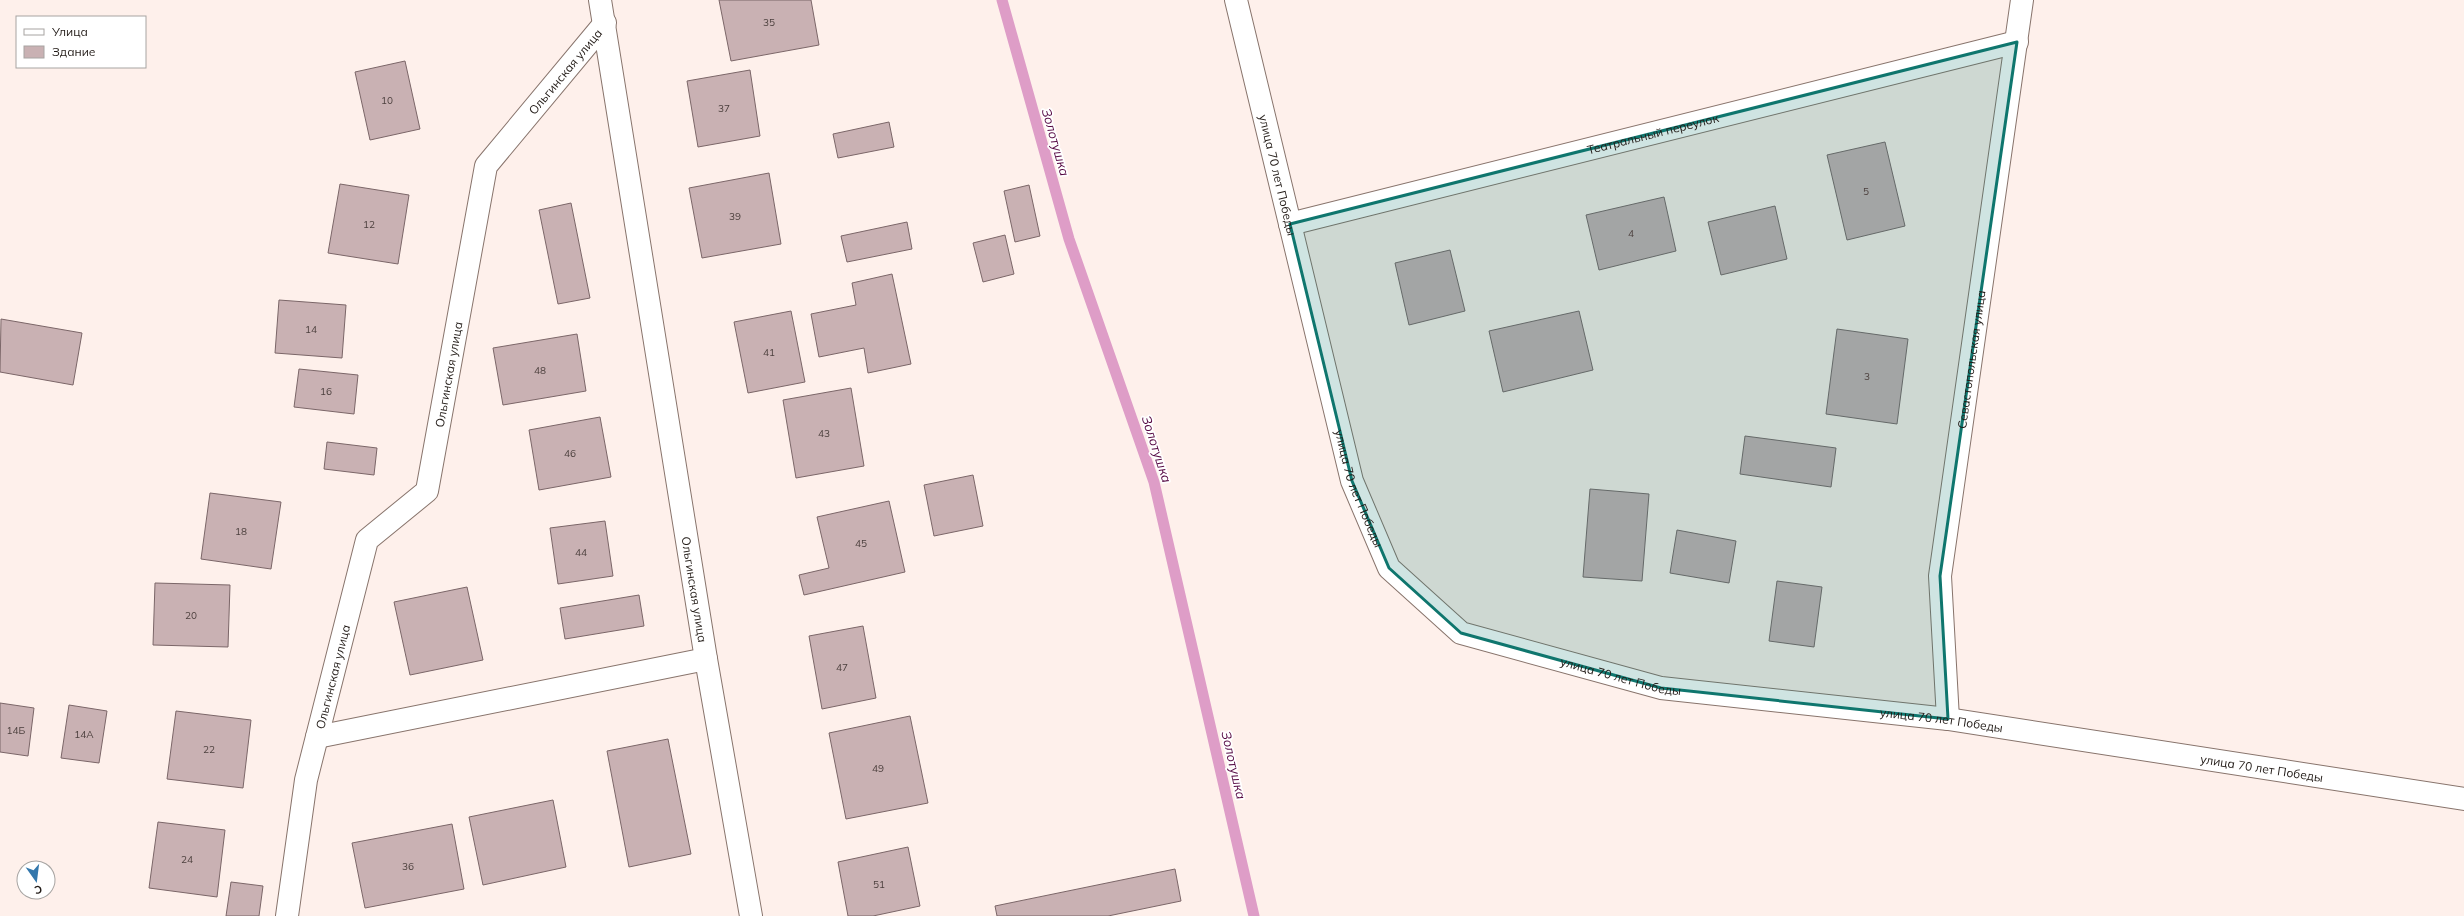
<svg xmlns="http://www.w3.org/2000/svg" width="2464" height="916" font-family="Mulish,sans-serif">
<rect width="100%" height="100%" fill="#fef0eb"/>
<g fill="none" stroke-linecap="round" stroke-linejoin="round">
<path stroke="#de9dc7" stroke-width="11" d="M 1002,0 L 1069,239 L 1154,482 L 1254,916"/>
</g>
<g fill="#c9b1b3" stroke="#7b6668">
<path d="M 719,0 L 811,0 L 819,45 L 731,61 Z"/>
<path d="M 405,61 L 420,129 L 370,140 L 355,72 Z"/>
<path d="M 750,70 L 760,136 L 698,147 L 687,81 Z"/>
<path d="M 889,122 L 894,147 L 838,158 L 833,134 Z"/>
<path d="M 1885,142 L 1905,226 L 1847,240 L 1827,155 Z"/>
<path d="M 769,173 L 781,244 L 702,258 L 689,188 Z"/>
<path d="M 340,184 L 409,195 L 398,264 L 328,253 Z"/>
<path d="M 1029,185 L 1040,236 L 1015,242 L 1004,191 Z"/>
<path d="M 1664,197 L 1676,251 L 1599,270 L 1586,215 Z"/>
<path d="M 571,203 L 590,298 L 558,304 L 539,210 Z"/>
<path d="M 1775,206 L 1787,259 L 1721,275 L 1708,222 Z"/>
<path d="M 907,222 L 912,249 L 847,262 L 841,236 Z"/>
<path d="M 1005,235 L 1014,274 L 983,282 L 973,243 Z"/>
<path d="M 1450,250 L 1465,311 L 1409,325 L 1395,263 Z"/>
<path d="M 892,274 L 911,364 L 868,373 L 864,348 L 819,357 L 811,314 L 856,305 L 852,283 Z"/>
<path d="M 279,300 L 346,305 L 342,358 L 275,353 Z"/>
<path d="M 791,311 L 805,382 L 748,393 L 734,322 Z"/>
<path d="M 1579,311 L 1593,370 L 1503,392 L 1489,331 Z"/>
<path d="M 1,319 L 82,333 L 73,385 L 0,372 Z"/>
<path d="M 1837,329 L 1908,339 L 1897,424 L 1826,414 Z"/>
<path d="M 577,334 L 586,391 L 503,405 L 493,348 Z"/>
<path d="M 299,369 L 358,375 L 354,414 L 294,407 Z"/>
<path d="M 851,388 L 864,466 L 796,478 L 783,400 Z"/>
<path d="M 600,417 L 611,477 L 539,490 L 529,430 Z"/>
<path d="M 1745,436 L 1836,448 L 1831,487 L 1740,474 Z"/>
<path d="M 327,442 L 377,448 L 374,475 L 324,469 Z"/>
<path d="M 973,475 L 983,526 L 934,536 L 924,485 Z"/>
<path d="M 1590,489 L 1649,494 L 1642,581 L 1583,577 Z"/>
<path d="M 210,493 L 281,502 L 271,569 L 201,559 Z"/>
<path d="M 889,501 L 905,572 L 804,595 L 799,575 L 829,568 L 817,517 Z"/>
<path d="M 605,521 L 613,576 L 558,584 L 550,528 Z"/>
<path d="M 1677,530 L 1736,541 L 1729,583 L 1670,573 Z"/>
<path d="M 1777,581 L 1822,587 L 1814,647 L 1769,641 Z"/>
<path d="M 155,583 L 230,585 L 228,647 L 153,645 Z"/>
<path d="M 467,587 L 483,660 L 410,675 L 394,602 Z"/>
<path d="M 639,595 L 644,626 L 565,639 L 560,608 Z"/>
<path d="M 863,626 L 876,698 L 822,709 L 809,636 Z"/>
<path d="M 0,703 L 34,708 L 28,756 L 0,752 Z"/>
<path d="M 69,705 L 107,711 L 99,763 L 61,758 Z"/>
<path d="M 176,711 L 251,720 L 243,788 L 167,779 Z"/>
<path d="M 910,716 L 928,803 L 846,819 L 829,733 Z"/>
<path d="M 668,739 L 691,854 L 629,867 L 607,751 Z"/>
<path d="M 553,800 L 566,867 L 483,885 L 469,817 Z"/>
<path d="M 158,822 L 225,830 L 217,897 L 149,888 Z"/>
<path d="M 452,824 L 464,889 L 365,908 L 352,843 Z"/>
<path d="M 908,847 L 920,906 L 873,916 L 848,916 L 838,862 Z"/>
<path d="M 1175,869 L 1181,901 L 1108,916 L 997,916 L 995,906 Z"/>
<path d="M 231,882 L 263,886 L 259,916 L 226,916 Z"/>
</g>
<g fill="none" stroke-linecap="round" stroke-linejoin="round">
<defs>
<g id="minor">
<path id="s1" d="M 600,0 L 706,659 L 751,916"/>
<path id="s2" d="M 1236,0 L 1352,481 L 1389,568 L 1461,633 L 1661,688 L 1948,719 L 2464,799"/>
<path id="s3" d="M 1290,224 L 2017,42"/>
<path id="s4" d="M 1948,719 L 1940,576 L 2022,0"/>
<path d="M 317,737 L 706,659"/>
<path id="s5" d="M 287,916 L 306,780 L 367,540 L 427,491 L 486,166 L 605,23"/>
</g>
</defs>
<use href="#minor" stroke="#88746c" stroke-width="24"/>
<use href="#minor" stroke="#fff" stroke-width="22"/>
</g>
<path fill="#0f766e" fill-opacity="0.2" stroke="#0f766e" stroke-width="3" stroke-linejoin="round" d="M 2017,42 L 1940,576 L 1948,719 L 1661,688 L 1461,633 L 1389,568 L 1352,481 L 1290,224 Z"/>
<g text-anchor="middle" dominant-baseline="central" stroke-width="3.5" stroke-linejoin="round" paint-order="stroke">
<g font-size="10" fill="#4c403e">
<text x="769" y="22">35</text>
<text x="387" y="100">10</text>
<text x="724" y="108">37</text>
<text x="1866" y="191">5</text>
<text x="735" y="216">39</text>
<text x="369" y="224">12</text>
<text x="1631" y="233">4</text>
<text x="311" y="329">14</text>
<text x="769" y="352">41</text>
<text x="540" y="370">48</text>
<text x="1867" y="376">3</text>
<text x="326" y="391">16</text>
<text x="824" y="433">43</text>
<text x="570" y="453">46</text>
<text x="241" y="531">18</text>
<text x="861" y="543">45</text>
<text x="581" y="552">44</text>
<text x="191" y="615">20</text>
<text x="842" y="667">47</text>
<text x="16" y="730">14Б</text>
<text x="84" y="734">14А</text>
<text x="209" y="749">22</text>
<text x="878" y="768">49</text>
<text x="187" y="859">24</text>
<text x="408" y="866">36</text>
<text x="879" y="884">51</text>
</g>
<g font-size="12" fill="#221b17" stroke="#fff">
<text stroke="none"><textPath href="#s5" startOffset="916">Ольгинская улица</textPath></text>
<text stroke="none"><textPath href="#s3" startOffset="374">Театральный переулок</textPath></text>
<text stroke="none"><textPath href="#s2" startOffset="180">улица 70 лет Победы</textPath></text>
<text stroke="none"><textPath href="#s4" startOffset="362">Севастопольская улица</textPath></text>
<text stroke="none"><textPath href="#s5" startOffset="581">Ольгинская улица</textPath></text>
<text stroke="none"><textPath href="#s2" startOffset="504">улица 70 лет Победы</textPath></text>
<text stroke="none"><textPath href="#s1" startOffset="597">Ольгинская улица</textPath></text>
<text stroke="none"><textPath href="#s2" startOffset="852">улица 70 лет Победы</textPath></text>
<text stroke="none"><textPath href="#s5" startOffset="244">Ольгинская улица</textPath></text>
<text stroke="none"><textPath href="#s2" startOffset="1176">улица 70 лет Победы</textPath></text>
<text stroke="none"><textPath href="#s2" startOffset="1500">улица 70 лет Победы</textPath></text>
</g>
<g font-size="13" font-style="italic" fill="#540742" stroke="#fff">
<text transform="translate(1056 142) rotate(74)">Золотушка</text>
<text transform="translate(1157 449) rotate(72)">Золотушка</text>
<text transform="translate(1234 765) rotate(77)">Золотушка</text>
</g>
</g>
<rect x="16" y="16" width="130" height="52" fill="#ffffff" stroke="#a7a4a2"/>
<rect x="24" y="29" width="20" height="6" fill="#ffffff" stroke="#a7a4a2"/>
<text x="52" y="36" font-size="12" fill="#221b17">Улица</text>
<rect x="24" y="46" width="20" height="12" fill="#c9b1b3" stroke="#a7a4a2"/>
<text x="52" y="56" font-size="12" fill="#221b17">Здание</text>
<g transform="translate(36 880) rotate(166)"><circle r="19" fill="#ffffff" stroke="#a7a4a2"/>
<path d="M0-3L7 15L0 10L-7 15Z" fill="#3377ac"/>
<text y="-6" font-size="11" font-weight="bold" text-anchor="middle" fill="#221b17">С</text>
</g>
</svg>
